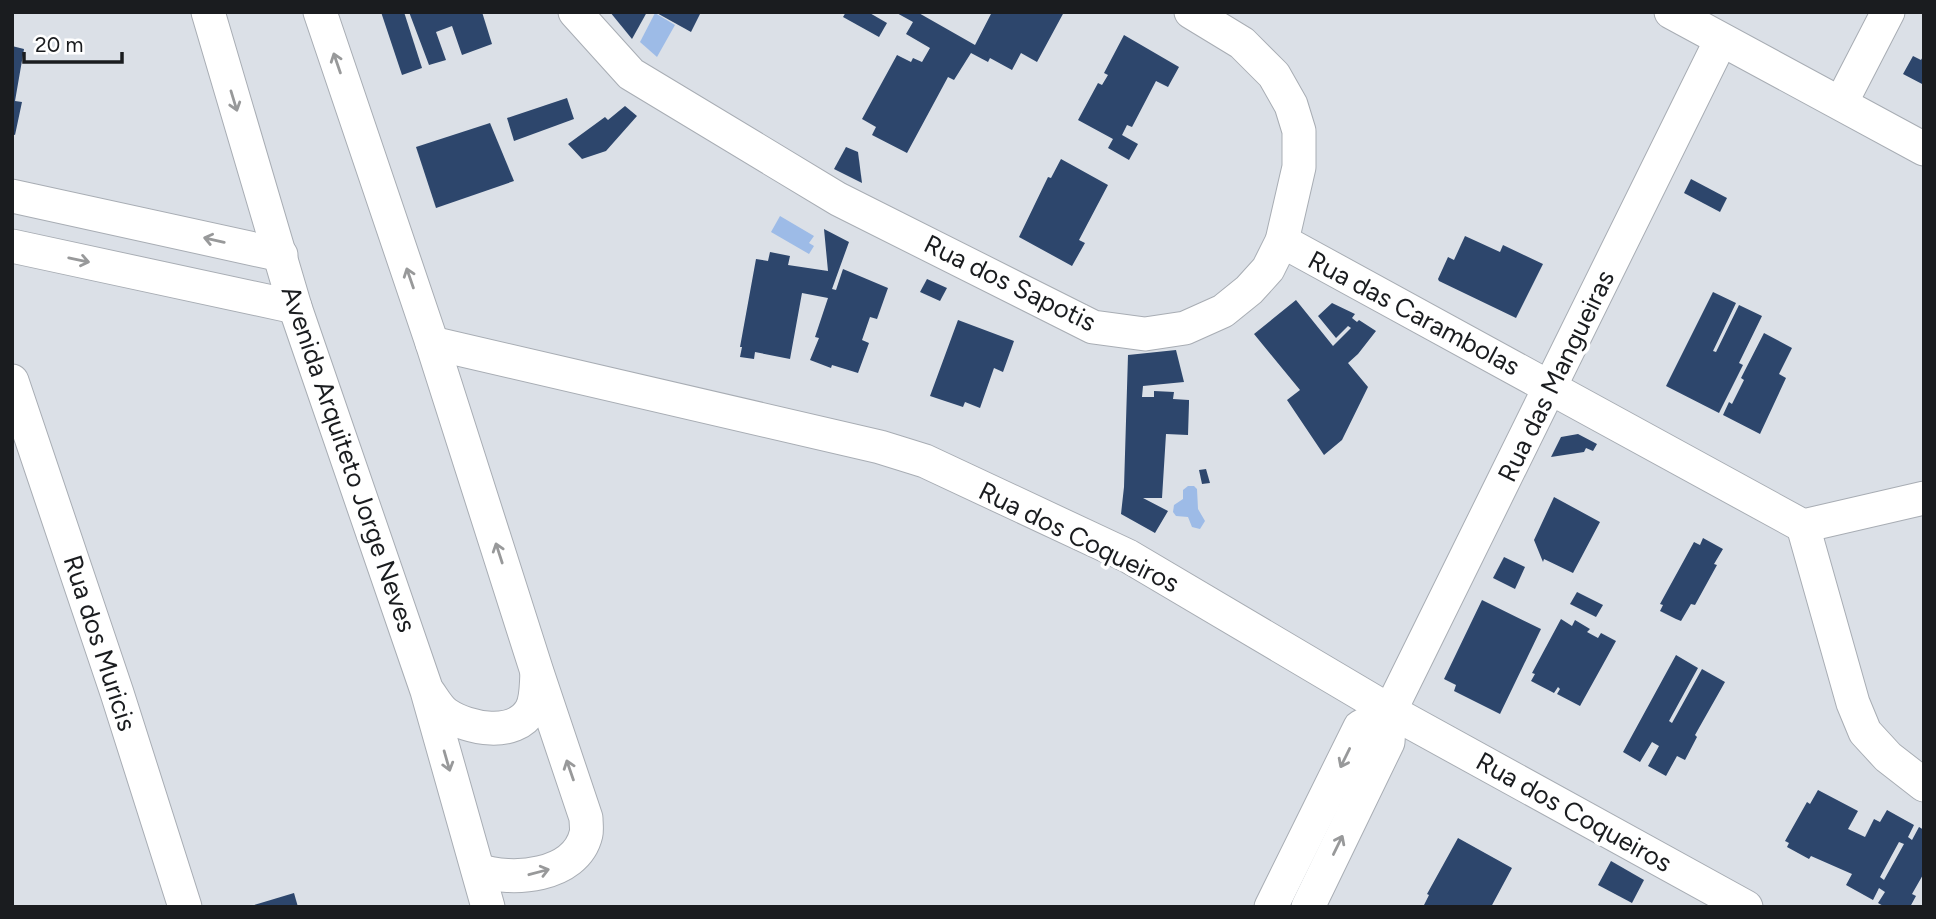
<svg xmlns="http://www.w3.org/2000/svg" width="1936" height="919" font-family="Figtree,sans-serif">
<rect width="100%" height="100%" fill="#dbe0e7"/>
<g fill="#9dbbe7">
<path d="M 655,13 L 675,25 L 657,57 L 640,42 Z"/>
<path d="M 780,216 L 814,236 L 809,243 L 814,246 L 809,254 L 771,232 Z"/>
<path d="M 1188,486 L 1194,486 L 1197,489 L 1198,509 L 1205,521 L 1200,529 L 1192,527 L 1188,517 L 1176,516 L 1173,512 L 1174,505 L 1183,499 L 1183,490 Z"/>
</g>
<g fill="#2d466c" fill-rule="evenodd">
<path d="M 381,12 L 404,12 L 422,68 L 402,75 Z"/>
<path d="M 409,12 L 482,12 L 492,44 L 462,55 L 452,26 L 436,32 L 446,60 L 429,65 Z"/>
<path d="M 610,12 L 647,12 L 632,39 Z"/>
<path d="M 655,12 L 701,12 L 691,32 Z"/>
<path d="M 846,12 L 868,12 L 887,23 L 879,37 L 843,17 Z"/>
<path d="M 895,12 L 917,12 L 975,45 L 992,12 L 1064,12 L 1037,62 L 1021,53 L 1012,70 L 990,58 L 988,62 L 971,53 L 954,80 L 948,77 L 907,153 L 872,135 L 876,127 L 862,119 L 897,55 L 911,62 L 913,58 L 922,62 L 930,48 L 906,34 L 913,22 Z"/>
<path d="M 1124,35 L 1179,67 L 1168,87 L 1156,81 L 1132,127 L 1127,125 L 1122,135 L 1138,144 L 1129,160 L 1108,148 L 1113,139 L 1078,120 L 1098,83 L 1102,85 L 1108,75 L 1104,73 Z"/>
<path d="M 12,46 L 24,49 L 15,101 L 22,102 L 15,135 L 12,134 Z"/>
<path d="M 1924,55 L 1924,85 L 1903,74 L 1913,56 L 1921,60 Z"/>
<path d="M 567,98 L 574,119 L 514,141 L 507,118 Z"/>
<path d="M 625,106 L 637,116 L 606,151 L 582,159 L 568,144 L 605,117 L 608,120 Z"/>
<path d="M 490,123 L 514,181 L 436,208 L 416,147 Z"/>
<path d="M 846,147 L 858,152 L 862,183 L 834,169 Z"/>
<path d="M 1061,159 L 1108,185 L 1079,240 L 1085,243 L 1072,266 L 1019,237 L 1048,177 L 1051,178 Z"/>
<path d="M 1691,179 L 1727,198 L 1720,212 L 1684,193 Z"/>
<path d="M 824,229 L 849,242 L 832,289 L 836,290 L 843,269 L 888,288 L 877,319 L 870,317 L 862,340 L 869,343 L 858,373 L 832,365 L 831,368 L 810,360 L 819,338 L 815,337 L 828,298 L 802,293 L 790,359 L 755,352 L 754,359 L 740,357 L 742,347 L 740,347 L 756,259 L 768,261 L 770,252 L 790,256 L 788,265 L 828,271 Z"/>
<path d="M 1465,236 L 1500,252 L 1503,245 L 1543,264 L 1516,318 L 1439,281 L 1438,279 L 1448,257 L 1454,260 Z"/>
<path d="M 927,279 L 947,288 L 940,301 L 920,292 Z"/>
<path d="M 1713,292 L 1736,303 L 1713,351 L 1716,352 L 1739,305 L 1762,316 L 1739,363 L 1743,365 L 1719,413 L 1666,386 Z"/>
<path d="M 1296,300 L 1333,346 L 1351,328 L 1348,326 L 1336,338 L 1318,316 L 1332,303 L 1355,314 L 1352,318 L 1357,322 L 1359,320 L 1376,331 L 1358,354 L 1348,363 L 1368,387 L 1342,440 L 1324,455 L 1287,400 L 1300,390 L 1254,334 Z"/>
<path d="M 958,320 L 1014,341 L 1003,372 L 994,368 L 980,408 L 965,402 L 963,407 L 930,396 Z"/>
<path d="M 1764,333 L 1792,348 L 1779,374 L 1786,378 L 1760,434 L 1723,415 L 1729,402 L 1732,404 L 1744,380 L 1741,378 Z"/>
<path d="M 1176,350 L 1184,382 L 1143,386 L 1142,397 L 1154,397 L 1154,391 L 1174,392 L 1173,399 L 1189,400 L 1189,403 L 1188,435 L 1166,434 L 1162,498 L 1143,498 L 1168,511 L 1155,533 L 1121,514 L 1124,487 L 1128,355 Z"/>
<path d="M 1578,434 L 1597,444 L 1593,451 L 1586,448 L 1584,452 L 1551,457 L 1561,437 Z"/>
<path d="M 1206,469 L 1210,483 L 1202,484 L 1199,470 Z"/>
<path d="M 1554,497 L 1600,522 L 1573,573 L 1544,559 L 1543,562 L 1534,540 Z"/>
<path d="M 1703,538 L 1723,549 L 1714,564 L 1717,565 L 1695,605 L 1691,604 L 1681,621 L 1676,619 L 1660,611 L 1663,605 L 1660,604 L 1694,542 L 1700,545 Z"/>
<path d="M 1504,557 L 1525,567 L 1515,589 L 1493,578 Z"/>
<path d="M 1577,592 L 1603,605 L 1596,617 L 1570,604 Z"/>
<path d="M 1482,600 L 1541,629 L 1500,714 L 1454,691 L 1456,685 L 1444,679 Z"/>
<path d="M 1561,619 L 1572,626 L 1575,620 L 1590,629 L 1587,632 L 1598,638 L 1601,633 L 1616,641 L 1580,706 L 1557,694 L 1560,689 L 1558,687 L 1554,693 L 1531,681 L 1535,674 L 1532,673 Z"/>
<path d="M 1676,655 L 1698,668 L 1669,721 L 1672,723 L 1702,669 L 1725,682 L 1695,735 L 1697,737 L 1685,760 L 1677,756 L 1666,776 L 1648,766 L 1659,746 L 1652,742 L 1640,762 L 1623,752 Z"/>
<path d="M 1818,790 L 1858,811 L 1848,829 L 1865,837 L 1874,819 L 1880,822 L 1887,810 L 1914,825 L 1908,837 L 1912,840 L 1919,827 L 1924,830 L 1924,873 L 1912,894 L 1916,896 L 1910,907 L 1885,907 L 1878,903 L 1885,892 L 1879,888 L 1873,900 L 1846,885 L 1852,874 L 1811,856 L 1809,859 L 1787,847 L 1789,843 L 1785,841 L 1807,802 L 1810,804 ZM 1899,842 L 1904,844 L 1884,880 L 1880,877 Z"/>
<path d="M 1458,838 L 1512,868 L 1491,907 L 1423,907 L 1429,895 L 1427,894 Z"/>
<path d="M 1611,861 L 1644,880 L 1632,903 L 1598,885 Z"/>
<path d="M 294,893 L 298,907 L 251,907 L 251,906 Z"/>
</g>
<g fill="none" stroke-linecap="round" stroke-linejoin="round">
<defs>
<g id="minor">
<path d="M 208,12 L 295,307 L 427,691 L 488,907"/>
<path d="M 320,12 L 432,343 L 537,672 L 586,818 C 586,823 587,830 586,834 C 576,877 511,882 478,870"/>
<path d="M 575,12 L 631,74 L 838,199 L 1093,327 L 1145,334 L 1185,328 L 1223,311 L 1249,290 L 1268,269 L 1282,241 L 1299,167 L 1299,131 L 1291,105 L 1274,75 L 1242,43 L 1191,12"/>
<path d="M 1671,12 L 1924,149"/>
<path d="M 1841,103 L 1888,12"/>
<path d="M 12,196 L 281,255"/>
<path d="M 1282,241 L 1803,526 L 1924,498"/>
<path d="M 12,246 L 295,307"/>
<path d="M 432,343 L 880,447 L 925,461 L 1128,556 L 1390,711 L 1746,907"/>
<path d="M 12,381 L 117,693 L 185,907"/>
<path d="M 1803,526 L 1853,703 L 1865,732 L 1888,757 L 1924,785"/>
<path d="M 429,693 C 434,700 439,709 446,714 C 468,729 515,738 531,710 C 537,699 536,685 537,673"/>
<path d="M 1271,907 L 1360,727 L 1390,711"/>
<path d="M 1308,907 L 1388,742 L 1390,711 L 1721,40"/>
</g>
</defs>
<use href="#minor" stroke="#a8adb4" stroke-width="35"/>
<use href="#minor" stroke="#fff" stroke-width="33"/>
</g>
<defs><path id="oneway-shaft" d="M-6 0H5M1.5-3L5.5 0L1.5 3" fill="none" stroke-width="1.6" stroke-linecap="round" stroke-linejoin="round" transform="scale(1.75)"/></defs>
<g stroke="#98999a">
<use href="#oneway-shaft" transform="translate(337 63) rotate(-109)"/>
<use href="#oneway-shaft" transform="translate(234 101) rotate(73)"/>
<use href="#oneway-shaft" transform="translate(214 240) rotate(-167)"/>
<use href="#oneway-shaft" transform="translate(79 260) rotate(12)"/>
<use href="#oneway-shaft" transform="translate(410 278) rotate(-109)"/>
<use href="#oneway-shaft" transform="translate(499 553) rotate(-108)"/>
<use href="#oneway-shaft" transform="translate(1345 758) rotate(116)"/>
<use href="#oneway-shaft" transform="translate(447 761) rotate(74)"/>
<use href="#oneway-shaft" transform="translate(570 770) rotate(-109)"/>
<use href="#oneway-shaft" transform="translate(1338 845) rotate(-64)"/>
<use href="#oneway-shaft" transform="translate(539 872) rotate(-15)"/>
</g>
<g text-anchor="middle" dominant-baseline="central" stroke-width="7" stroke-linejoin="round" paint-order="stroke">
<g font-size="26" fill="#1a1c1f" stroke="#fff">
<text transform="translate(1010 283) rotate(26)">Rua dos Sapotis</text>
<text transform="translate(1414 313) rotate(28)">Rua das Carambolas</text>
<text transform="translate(1556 376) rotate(-64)">Rua das Mangueiras</text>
<text transform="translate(349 459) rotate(71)">Avenida Arquiteto Jorge Neves</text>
<text transform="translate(1079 537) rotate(26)">Rua dos Coqueiros</text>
<text transform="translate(100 643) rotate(72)">Rua dos Muricis</text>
<text transform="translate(1574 812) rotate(29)">Rua dos Coqueiros</text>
</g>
</g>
<rect width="1936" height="919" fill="none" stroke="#1a1c1f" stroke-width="28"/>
<path d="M24 52v10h98v-10" fill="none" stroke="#1a1c1f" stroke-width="3.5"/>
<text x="35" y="52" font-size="21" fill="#1a1c1f" stroke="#ffffff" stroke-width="5" paint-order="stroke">20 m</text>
</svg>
